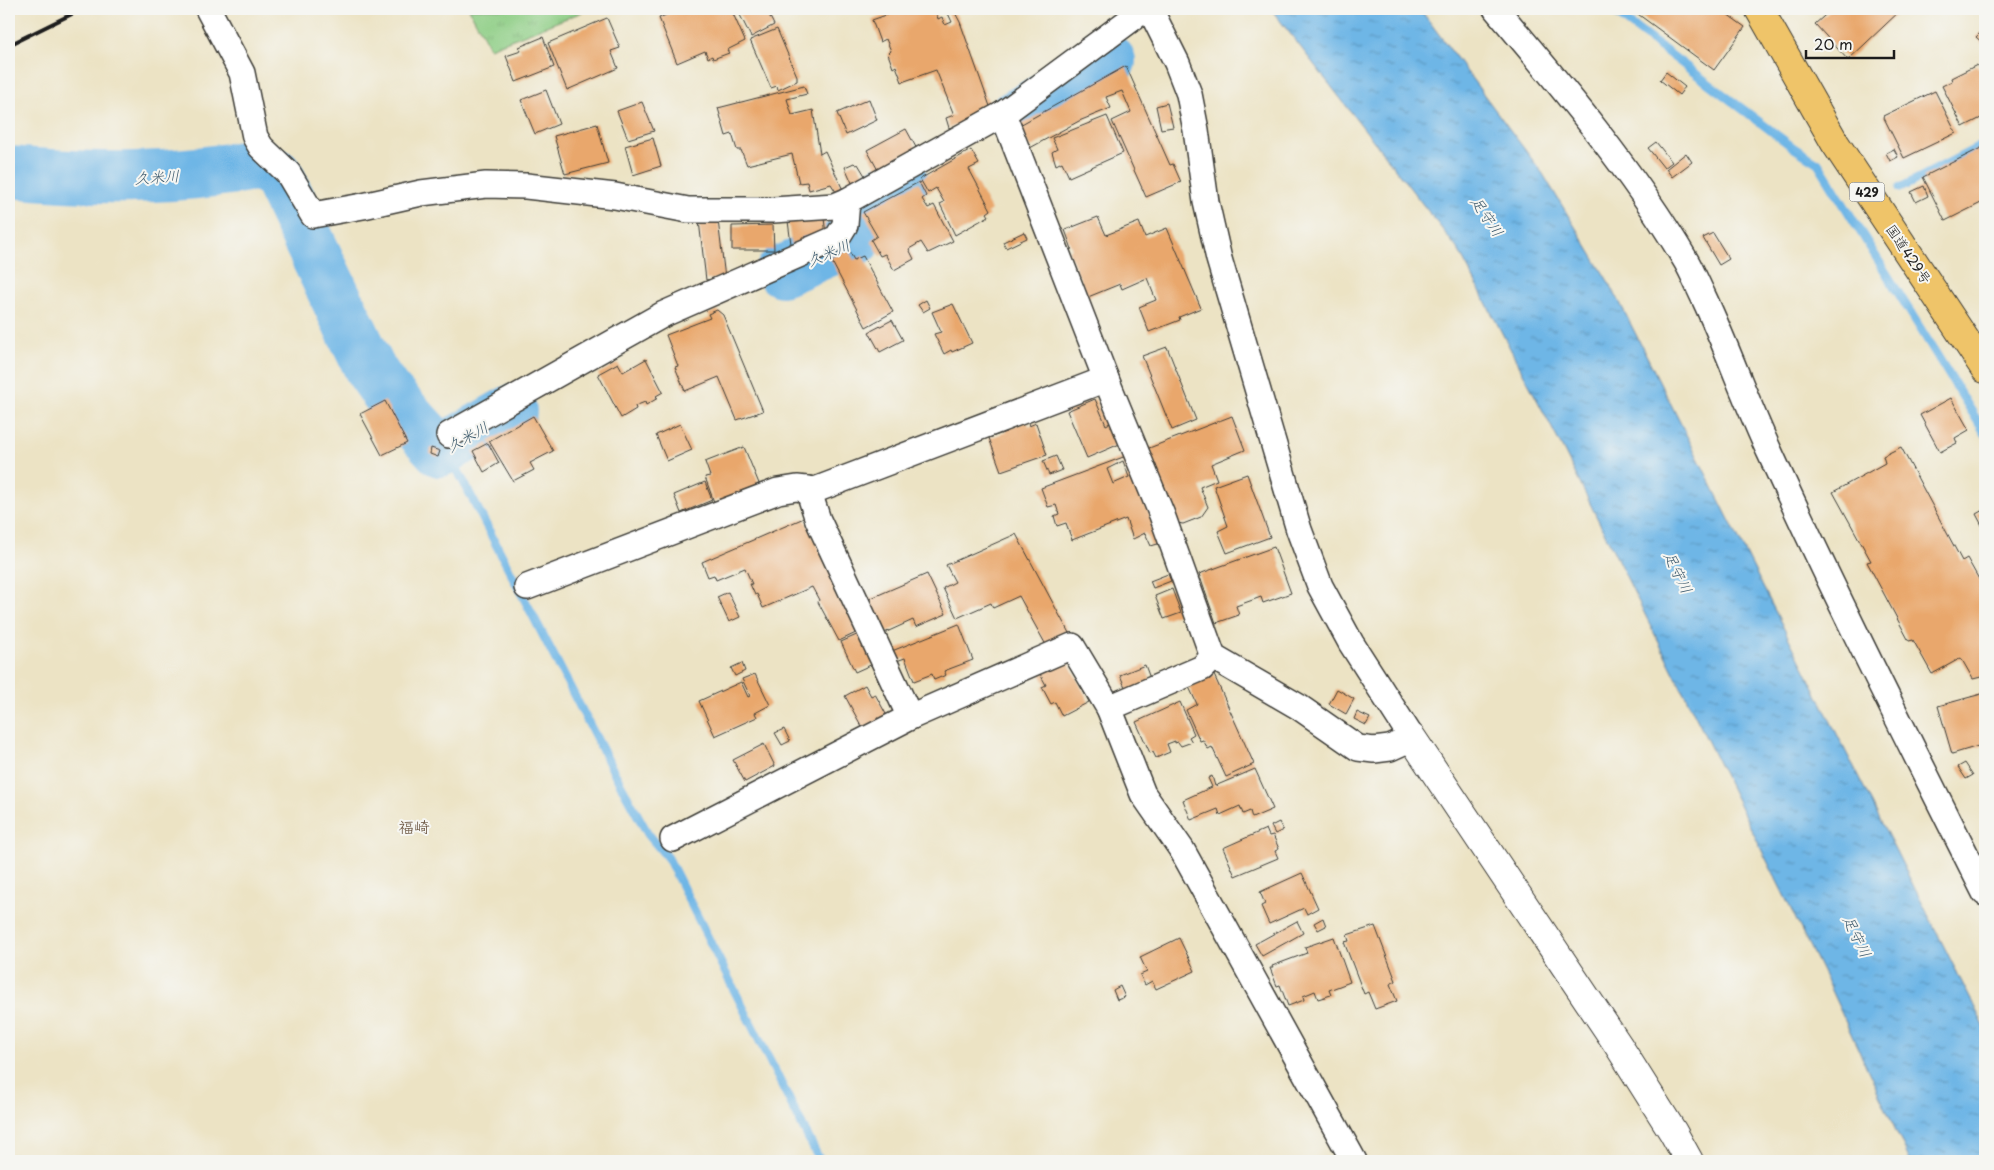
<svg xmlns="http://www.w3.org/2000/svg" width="1994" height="1170" font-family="'Playpen Sans','Klee One',sans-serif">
<defs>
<pattern id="grass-tufts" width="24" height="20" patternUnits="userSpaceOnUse" patternTransform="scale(1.25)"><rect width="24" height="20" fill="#8ece85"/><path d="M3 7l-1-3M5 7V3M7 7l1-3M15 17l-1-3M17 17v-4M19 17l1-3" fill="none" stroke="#7ab072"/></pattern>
<pattern id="water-ripples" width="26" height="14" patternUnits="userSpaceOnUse" patternTransform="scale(1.25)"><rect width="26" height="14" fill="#6eb6e6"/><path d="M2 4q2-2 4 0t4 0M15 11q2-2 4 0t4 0" fill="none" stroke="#5a93ba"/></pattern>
</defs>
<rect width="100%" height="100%" fill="#f6f6f2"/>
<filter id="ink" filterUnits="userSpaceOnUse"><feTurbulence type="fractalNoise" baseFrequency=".02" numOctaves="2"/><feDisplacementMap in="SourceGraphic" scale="10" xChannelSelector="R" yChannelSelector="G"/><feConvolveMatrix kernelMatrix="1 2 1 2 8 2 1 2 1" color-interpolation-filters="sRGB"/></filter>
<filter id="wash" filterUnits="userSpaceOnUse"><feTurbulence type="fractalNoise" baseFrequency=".0096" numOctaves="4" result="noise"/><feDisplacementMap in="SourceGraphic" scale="20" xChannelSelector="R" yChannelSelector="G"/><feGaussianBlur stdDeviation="1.12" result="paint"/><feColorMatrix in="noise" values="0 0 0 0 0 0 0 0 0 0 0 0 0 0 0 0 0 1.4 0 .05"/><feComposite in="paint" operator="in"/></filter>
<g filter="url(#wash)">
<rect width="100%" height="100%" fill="#ece3c4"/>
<path fill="url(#grass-tufts)" stroke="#557550" d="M 469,9 L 590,9 L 490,48 Z"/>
<path fill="url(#water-ripples)" stroke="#456981" d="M 1271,9 L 1420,9 L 1543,174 L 1614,291 L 1985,1028 L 1985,1161 L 1910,1161 L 1829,986 L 1565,453 L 1459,251 Z"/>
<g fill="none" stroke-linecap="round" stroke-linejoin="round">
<g stroke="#6eb6e6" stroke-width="9">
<path d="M 1610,9 L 1794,148 L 1818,163 L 1985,433"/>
<path d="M 1900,188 L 1985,144"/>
<path d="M 440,451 L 456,467 L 616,776 L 648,834 L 668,858 L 820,1161"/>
</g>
<g stroke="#6eb6e6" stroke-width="52">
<path d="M 1013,117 L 1110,61"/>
<path d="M 9,172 C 96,180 174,180 260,164 L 278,176 L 370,369 L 386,392 L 440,451 L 511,411"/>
<path d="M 782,271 L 856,239 L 858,206 L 902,181"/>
</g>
</g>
<g id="blocks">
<g fill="#e9a76c" fill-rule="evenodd">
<path d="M 680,9 L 731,9 L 745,41 L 727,50 L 729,53 L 713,59 L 712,56 L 708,58 L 705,51 L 677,63 L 659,18 Z"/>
<path d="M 737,9 L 766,9 L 774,25 L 751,37 Z"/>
<path d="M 903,9 L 935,9 L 938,19 L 942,17 L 945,25 L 952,22 L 946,9 L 953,9 L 960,22 L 992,112 L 949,128 L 946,118 L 954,115 L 936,70 L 902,82 L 896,66 L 893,68 L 888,54 L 891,51 L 886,39 L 880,42 L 872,20 Z"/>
<path d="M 1631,9 L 1720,9 L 1745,27 L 1714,70 Z"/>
<path d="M 1832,9 L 1902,9 L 1848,60 L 1815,24 Z"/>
<path d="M 607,18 L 620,48 L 611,51 L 618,68 L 567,90 L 548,43 Z"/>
<path d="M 777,29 L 797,76 L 797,81 L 778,90 L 777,86 L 771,88 L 750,40 Z"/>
<path d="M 1981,32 L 1985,36 L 1985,45 L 1976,37 Z"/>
<path d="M 543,37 L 554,67 L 516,82 L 506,56 L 521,51 L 519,47 Z"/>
<path d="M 1977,65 L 1979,68 L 1985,65 L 1985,116 L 1963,127 L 1942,86 L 1952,81 L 1951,78 Z"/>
<path d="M 1126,66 L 1170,165 L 1173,164 L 1181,182 L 1146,197 L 1112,121 L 1131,112 L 1122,91 L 1106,97 L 1111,108 L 1079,121 L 1030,148 L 1018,126 Z"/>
<path d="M 1666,72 L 1685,87 L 1679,95 L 1660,80 Z"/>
<path d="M 804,86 L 807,94 L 787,99 L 792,115 L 813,110 L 820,154 L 825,151 L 843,190 L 836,192 L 831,184 L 809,190 L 807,182 L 799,183 L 792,154 L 747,165 L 741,150 L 737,150 L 732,134 L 726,136 L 718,108 Z"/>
<path d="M 546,90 L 559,124 L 535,134 L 521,100 Z"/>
<path d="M 1935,91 L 1956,133 L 1904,158 L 1883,116 Z"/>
<path d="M 869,99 L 877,120 L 846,135 L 837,113 Z"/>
<path d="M 642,102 L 654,131 L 628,139 L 617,111 Z"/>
<path d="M 1167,103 L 1173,127 L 1161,129 L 1156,106 Z"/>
<path d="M 1107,116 L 1123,153 L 1069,177 L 1062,162 L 1056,165 L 1052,152 L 1057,149 L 1052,138 Z"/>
<path d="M 597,124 L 608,163 L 565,174 L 554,136 Z"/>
<path d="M 906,129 L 918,151 L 879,172 L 867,150 Z"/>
<path d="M 653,138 L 661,166 L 633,175 L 625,146 Z"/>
<path d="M 1656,142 L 1672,162 L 1664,168 L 1648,148 Z"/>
<path d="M 1985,146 L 1985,201 L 1945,221 L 1923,177 Z"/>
<path d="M 1894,149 L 1898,157 L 1890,161 L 1886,153 Z"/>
<path d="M 971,150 L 979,164 L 969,169 L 991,210 L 987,213 L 989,216 L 955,235 L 940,204 L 944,202 L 936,188 L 928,193 L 920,179 Z"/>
<path d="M 1686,153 L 1692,162 L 1672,177 L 1666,169 Z"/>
<path d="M 854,163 L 856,165 L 858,164 L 867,179 L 853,185 L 845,167 Z"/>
<path d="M 919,182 L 926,196 L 922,199 L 928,208 L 934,205 L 953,241 L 928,253 L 921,242 L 909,249 L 914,259 L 894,270 L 885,254 L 880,256 L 871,240 L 877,236 L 863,212 Z"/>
<path d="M 1924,186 L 1928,196 L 1916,202 L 1911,192 Z"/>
<path d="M 1098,217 L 1106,235 L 1139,222 L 1145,237 L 1167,228 L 1201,308 L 1179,317 L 1180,320 L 1149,332 L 1139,307 L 1156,300 L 1147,278 L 1122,289 L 1120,284 L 1088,297 L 1068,250 L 1072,249 L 1065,230 Z"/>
<path d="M 824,218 L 826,235 L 802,237 L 802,242 L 791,244 L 788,221 Z"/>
<path d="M 718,220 L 725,278 L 706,280 L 699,221 Z"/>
<path d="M 773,225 L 774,250 L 732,250 L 732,226 Z"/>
<path d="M 1024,232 L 1027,238 L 1006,248 L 1003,242 Z"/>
<path d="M 1713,233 L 1729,259 L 1719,265 L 1703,238 Z"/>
<path d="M 848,249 L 854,260 L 863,256 L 893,312 L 866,327 L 830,258 Z"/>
<path d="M 926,300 L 930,308 L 923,312 L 918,305 Z"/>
<path d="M 953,304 L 972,343 L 952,352 L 951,350 L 944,354 L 934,334 L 941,332 L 932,312 Z"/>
<path d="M 717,310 L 723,315 L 763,411 L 737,420 L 719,377 L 685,391 L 675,367 L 678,366 L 666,335 L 710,318 L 708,314 Z"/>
<path d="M 892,320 L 903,340 L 880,352 L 869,332 Z"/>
<path d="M 1167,347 L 1196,420 L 1172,430 L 1142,356 Z"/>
<path d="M 646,359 L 663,392 L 656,396 L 658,398 L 646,405 L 645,402 L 635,406 L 636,409 L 621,418 L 598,374 L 618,363 L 623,372 Z"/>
<path d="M 1951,398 L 1969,430 L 1955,438 L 1957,443 L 1940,452 L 1920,415 Z"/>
<path d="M 1095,399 L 1106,425 L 1114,421 L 1122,443 L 1087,458 L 1067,411 Z"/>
<path d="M 385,401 L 407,443 L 382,455 L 360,414 Z"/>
<path d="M 533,416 L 553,451 L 530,463 L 534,470 L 513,481 L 489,441 Z"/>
<path d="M 1232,416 L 1245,450 L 1211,464 L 1217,480 L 1200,487 L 1208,507 L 1201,517 L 1183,524 L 1172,522 L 1144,450 Z"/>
<path d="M 1027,421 L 1029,426 L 1036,423 L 1047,455 L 1001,471 L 989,438 L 1006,432 L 1005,429 Z"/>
<path d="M 680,424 L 692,450 L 667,461 L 656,435 Z"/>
<path d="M 488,443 L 499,463 L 484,472 L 473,451 Z"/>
<path d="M 744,447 L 760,486 L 721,502 L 720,499 L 714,502 L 705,477 L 710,476 L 705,462 Z"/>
<path d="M 1901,447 L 1962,561 L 1967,558 L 1985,590 L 1985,676 L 1973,679 L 1961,658 L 1932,674 L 1913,640 L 1909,641 L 1867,562 L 1871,561 L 1833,492 L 1885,463 L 1883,456 Z"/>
<path d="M 431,448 L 440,451 L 438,457 L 430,454 Z"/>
<path d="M 1056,456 L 1062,470 L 1049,475 L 1043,461 Z"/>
<path d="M 1126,456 L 1161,543 L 1151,546 L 1145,533 L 1133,539 L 1126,519 L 1072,540 L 1066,523 L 1057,526 L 1054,516 L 1059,514 L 1056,505 L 1048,507 L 1041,488 ZM 1123,461 L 1129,477 L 1113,484 L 1107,469 Z"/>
<path d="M 1247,474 L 1270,537 L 1227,553 L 1218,531 L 1228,526 L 1214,486 Z"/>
<path d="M 705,482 L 712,500 L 681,513 L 674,495 Z"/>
<path d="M 1985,509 L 1985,531 L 1976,514 Z"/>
<path d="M 804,518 L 860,631 L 839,641 L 818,602 L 819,600 L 812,587 L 763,608 L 757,594 L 755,595 L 750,584 L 752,584 L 745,568 L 716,580 L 714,575 L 708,577 L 702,562 Z"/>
<path d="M 1016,534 L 1069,633 L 1046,645 L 1019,596 L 993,608 L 991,603 L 957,618 L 943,588 L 955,582 L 946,565 Z"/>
<path d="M 1274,547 L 1291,593 L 1263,603 L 1261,597 L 1236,606 L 1239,615 L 1216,623 L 1199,574 Z"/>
<path d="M 927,574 L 946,614 L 916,627 L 913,620 L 880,635 L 866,604 L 871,603 L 869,599 Z"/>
<path d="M 1168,574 L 1171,581 L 1153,588 L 1150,581 Z"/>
<path d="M 1172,589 L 1181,613 L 1164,619 L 1155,596 Z"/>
<path d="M 728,592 L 740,617 L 729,622 L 717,597 Z"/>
<path d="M 959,624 L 973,660 L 944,671 L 946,675 L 934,680 L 932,674 L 914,681 L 905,658 L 891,663 L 887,653 Z"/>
<path d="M 861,633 L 875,663 L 855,672 L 841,642 Z"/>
<path d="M 1066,658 L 1089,702 L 1062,716 L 1055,702 L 1051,704 L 1042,687 L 1046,685 L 1039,672 Z"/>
<path d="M 742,663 L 745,671 L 735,676 L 731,668 Z"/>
<path d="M 1145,665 L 1151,681 L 1127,692 L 1120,675 Z"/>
<path d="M 755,674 L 770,705 L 755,713 L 757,717 L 715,736 L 699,701 L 741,682 L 748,697 L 750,696 L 742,679 Z"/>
<path d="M 1214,675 L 1254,764 L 1226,777 L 1212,747 L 1208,749 L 1203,740 L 1200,741 L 1186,710 L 1197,704 L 1189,687 Z"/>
<path d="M 865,685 L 871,696 L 875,694 L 887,716 L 863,729 L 845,696 Z"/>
<path d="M 1337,689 L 1354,699 L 1346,714 L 1329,704 Z"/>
<path d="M 1985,693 L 1985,744 L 1952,754 L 1938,706 Z"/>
<path d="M 1180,702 L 1194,734 L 1189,737 L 1192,742 L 1181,746 L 1178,742 L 1175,743 L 1175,741 L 1167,744 L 1170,752 L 1156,758 L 1153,752 L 1150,753 L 1136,722 Z"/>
<path d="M 1357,712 L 1370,718 L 1366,725 L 1354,719 Z"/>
<path d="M 784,729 L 790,741 L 782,745 L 775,733 Z"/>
<path d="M 764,744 L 775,766 L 745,782 L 733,760 Z"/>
<path d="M 1965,763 L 1973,775 L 1966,779 L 1958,767 Z"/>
<path d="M 1255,769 L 1273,809 L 1252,818 L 1250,811 L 1243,814 L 1240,806 L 1220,815 L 1218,809 L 1191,820 L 1183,800 L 1212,787 L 1208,778 L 1212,776 L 1215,786 Z"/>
<path d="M 1279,822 L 1283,830 L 1275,834 L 1271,826 Z"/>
<path d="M 1266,829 L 1269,836 L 1273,835 L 1279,849 L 1275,851 L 1278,858 L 1235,876 L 1223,848 Z"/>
<path d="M 1302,873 L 1318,908 L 1307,914 L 1304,908 L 1269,924 L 1261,906 L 1265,904 L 1260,892 Z"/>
<path d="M 1323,918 L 1326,926 L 1318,930 L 1314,923 Z"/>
<path d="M 1297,921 L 1303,933 L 1262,956 L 1255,944 Z"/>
<path d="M 1375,926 L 1396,981 L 1390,984 L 1397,1001 L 1375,1009 L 1368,992 L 1364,994 L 1344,942 L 1349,941 L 1347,935 Z"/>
<path d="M 1334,937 L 1350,982 L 1329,990 L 1331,995 L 1318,999 L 1315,991 L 1303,996 L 1304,1000 L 1288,1006 L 1280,985 L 1277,986 L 1270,968 L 1273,968 L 1272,966 L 1307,953 L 1305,947 Z"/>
<path d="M 1179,938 L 1195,971 L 1156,989 L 1152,981 L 1145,985 L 1140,975 L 1147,972 L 1140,957 Z"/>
<path d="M 1120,986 L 1125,997 L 1117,1000 L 1113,990 Z"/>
</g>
</g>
</g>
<g filter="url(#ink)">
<use href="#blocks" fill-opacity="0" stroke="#3b3a35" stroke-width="1"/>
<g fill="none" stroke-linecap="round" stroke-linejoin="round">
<defs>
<g id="minor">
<path d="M 208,9 L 242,73 L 255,137 L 261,147 L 288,173 L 313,215 L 363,206 L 421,193 L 486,185 L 526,186 L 615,196 L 688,210 L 773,210 L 835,206 L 847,201 L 1003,114 L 1145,9"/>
<path d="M 1496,9 C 1564,89 1633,171 1686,261 C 1693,273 1698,286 1704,298 C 1728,349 1746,402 1770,453 C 1838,602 1912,747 1985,893"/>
<path d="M 1003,114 L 1106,379 L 1162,515 L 1213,657 L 1299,707 L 1358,748 L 1374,750 L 1390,748 L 1412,738 L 1351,643 L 1320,586 L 1299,530 L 1219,259 L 1206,202 L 1196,130 L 1189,94 L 1177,63 L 1150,9"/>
<path d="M 449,435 L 664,314 L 837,238 L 845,225 L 847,201"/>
<path d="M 808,489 L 818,520 L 910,717"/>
<path d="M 527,587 L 778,491 L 797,488 L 815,490 L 1106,379"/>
<path d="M 1109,708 L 1202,668 L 1213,657"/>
<path d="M 673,839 L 910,717 L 1072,646 L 1109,708 L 1143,794 L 1182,850 L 1354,1161"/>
</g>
<path id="tertiary" d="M 1412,738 L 1618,1045 L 1673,1132 L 1689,1161"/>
<path id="trunk" d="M 1759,9 L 1835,143 L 1985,369"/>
</defs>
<use href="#minor" stroke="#3b3a35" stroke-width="28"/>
<use href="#tertiary" stroke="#3b3a35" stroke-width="30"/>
<use href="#trunk" stroke="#3b3a35" stroke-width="30"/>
<use href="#minor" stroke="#fff" stroke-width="25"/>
<use href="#tertiary" stroke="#fff" stroke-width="28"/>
<use href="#trunk" stroke="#efc469" stroke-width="28"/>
<path stroke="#1c1c1c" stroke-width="4" d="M 9,45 L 82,9"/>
</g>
</g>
<g text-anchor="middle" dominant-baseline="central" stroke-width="4" stroke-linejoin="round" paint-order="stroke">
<rect fill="#f6f6f2" stroke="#5d5d5c" stroke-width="1" x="1849.5" y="182.5" width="35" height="19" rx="4"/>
<g font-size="12" font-weight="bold" fill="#1c1c1c">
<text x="1867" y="192">429</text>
</g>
<g font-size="14" fill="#1c1c1c" stroke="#f6f6f2">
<text transform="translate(1909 254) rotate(56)">国道429号</text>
</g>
<g font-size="15" font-style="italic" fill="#3d5a6d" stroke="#f6f6f2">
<text transform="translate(157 176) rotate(-3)">久米川</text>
<text transform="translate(1488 216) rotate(56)">足守川</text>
<text transform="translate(828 252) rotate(-23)">久米川</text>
<text transform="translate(467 436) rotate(-29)">久米川</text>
<text transform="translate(1679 572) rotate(64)">足守川</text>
<text transform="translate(1858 936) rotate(64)">足守川</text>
</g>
<g font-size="16" fill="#644d38" stroke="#f6f6f2">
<text x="414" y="826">福崎</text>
</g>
</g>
<rect width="1994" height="1170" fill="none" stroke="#f6f6f2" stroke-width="30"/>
<path d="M1806 50v8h88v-8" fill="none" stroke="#1c1c1c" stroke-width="2.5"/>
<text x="1814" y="50" font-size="15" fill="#1c1c1c" stroke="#f6f6f2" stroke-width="4" paint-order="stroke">20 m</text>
</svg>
